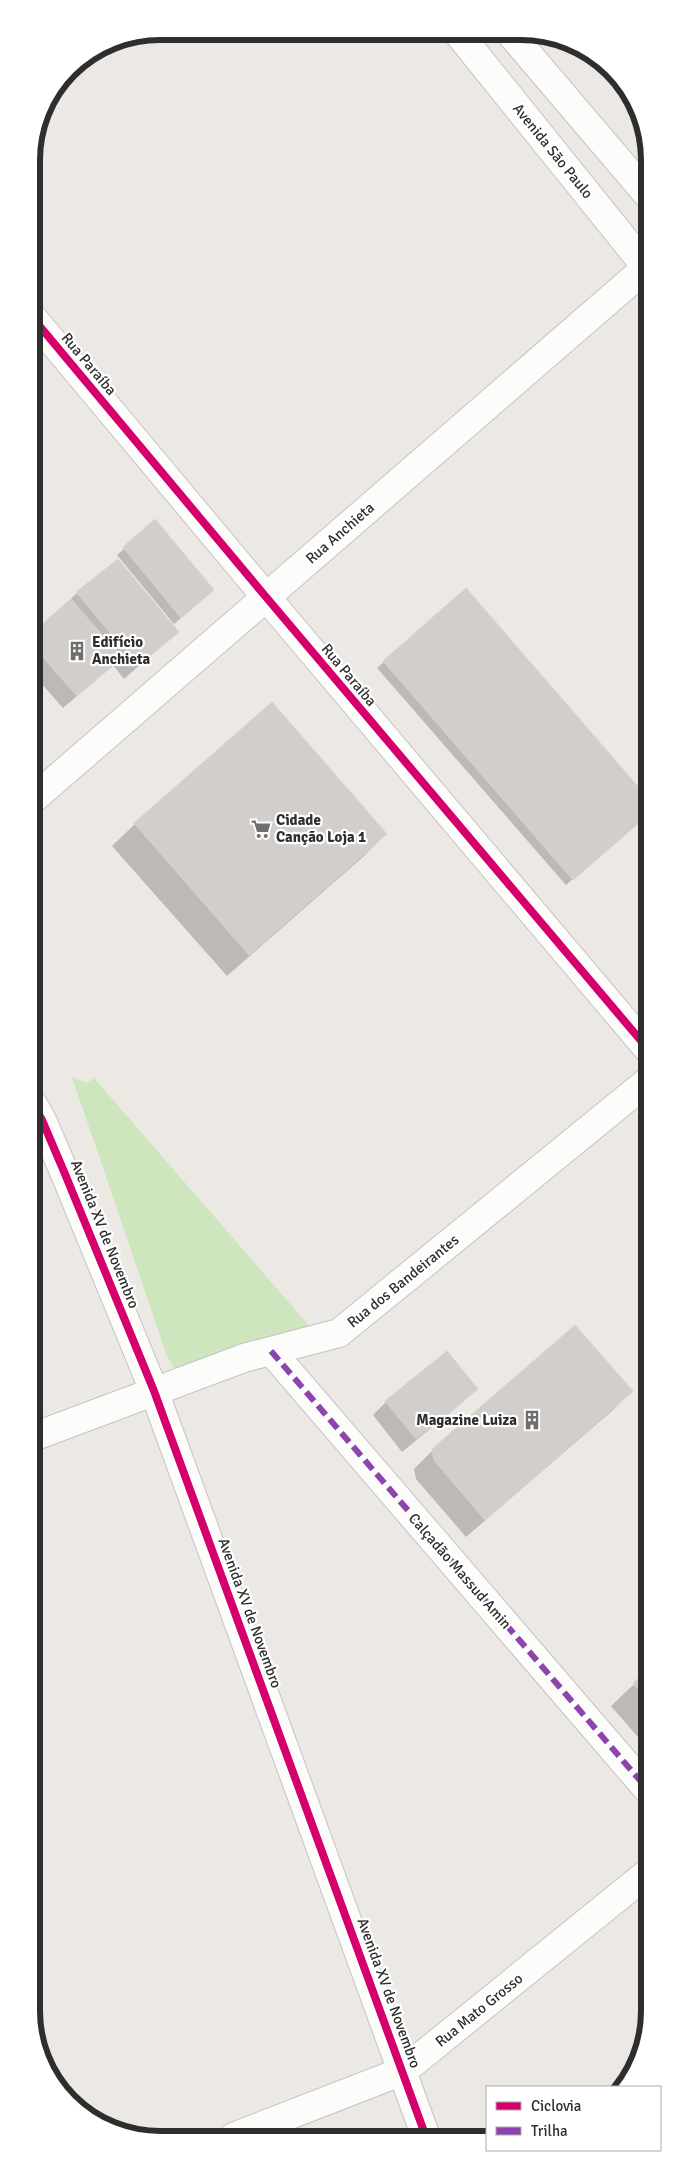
<svg xmlns="http://www.w3.org/2000/svg" width="681" height="2171" font-family="Signika,sans-serif">
<rect width="100%" height="100%" fill="#ece8e4"/>
<path fill="#cee6be" d="M 72,1077 L 87,1083 L 94,1078 L 318,1336 L 176,1370 L 167,1356 Z"/>
<g fill="#0003">
<path d="M 155,521 L 206,596 L 174,624 L 117,555 Z"/>
<path d="M 466,590 L 648,800 L 648,814 L 566,885 L 377,668 Z"/>
<path d="M 77,593 L 177,632 L 124,679 L 113,665 L 63,708 L 32,673 L 32,635 Z"/>
<path d="M 272,704 L 386,834 L 364,856 L 227,976 L 112,846 L 135,824 Z"/>
<path d="M 447,1353 L 476,1389 L 463,1402 L 402,1452 L 373,1415 L 386,1402 Z"/>
<path d="M 631,1391 L 613,1410 L 466,1537 L 416,1479 L 414,1469 L 433,1450 Z"/>
<path d="M 649,1670 L 649,1750 L 611,1706 Z"/>
</g>
<g fill="#d1cecb" stroke="#d7d4d0">
<path d="M 155,519 L 214,590 L 181,618 L 123,547 Z"/>
<path d="M 118,559 L 179,632 L 138,666 L 76,592 Z"/>
<path d="M 466,588 L 648,798 L 648,815 L 573,880 L 383,661 Z"/>
<path d="M 71,599 L 122,658 L 77,696 L 32,645 L 32,633 Z"/>
<path d="M 272,702 L 387,834 L 249,955 L 134,823 Z"/>
<path d="M 575,1325 L 633,1391 L 485,1520 L 434,1460 L 432,1449 Z"/>
<path d="M 447,1351 L 478,1389 L 416,1439 L 385,1401 Z"/>
<path d="M 649,1669 L 649,1702 L 633,1683 Z"/>
</g>
<g fill="none" stroke-linecap="round" stroke-linejoin="round">
<defs>
<g id="minor">
<path d="M 458,33 L 647,268"/>
<path d="M 511,34 L 647,194"/>
<path d="M 32,317 L 266,597 L 648,1049"/>
<path d="M 32,800 L 647,267"/>
<path d="M 33,1104 L 42,1120 L 65,1174 L 154,1391 L 426,2137"/>
<path d="M 271,1351 L 649,1791"/>
<path d="M 33,1437 L 244,1358 L 339,1333 L 648,1081"/>
<path d="M 233,2137 L 403,2071 L 649,1872"/>
</g>
</defs>
<use href="#minor" stroke="#c5c4c5" stroke-width="30"/>
<use href="#minor" stroke="#fcfcfb" stroke-width="28"/>
<path stroke="#8e44ad" stroke-width="6" stroke-dasharray="12 6" stroke-linecap="butt" d="M 271,1351 L 649,1791"/>
<defs>
<g id="cycleway">
<path d="M 32,317 L 266,597 L 648,1049"/>
<path d="M 33,1104 L 42,1120 L 65,1174 L 154,1391 L 426,2137"/>
</g>
</defs>
<use href="#cycleway" stroke="#fff" stroke-width="11"/>
<use href="#cycleway" stroke="#d6006c" stroke-width="8"/>
</g>
<defs>
<symbol id="building-bare" viewBox="-9 -9 18 18"><path d="M-4-6H4V6H1V3H-1V6H-4ZM-2.5-4.3h1.7v1.8h-1.7ZM.8-4.3h1.7v1.8H.8ZM-2.5-1h1.7V.8h-1.7ZM.8-1h1.7V.8H.8Z" fill="#706f6e" stroke="#fff" stroke-width="2.5" paint-order="stroke"/></symbol>
<symbol id="supermarket-bare" viewBox="-9 -9 18 18"><path d="M-6-5.5h2.5l.6 2H6L4.5 2H-2.5L-4.4-4H-6ZM-1.5 3.2a1.3 1.3 0 1 0 .1 0ZM3 3.2a1.3 1.3 0 1 0 .1 0Z" fill="#706f6e" stroke="#fff" stroke-width="2.5" paint-order="stroke"/></symbol>
</defs>
<g fill-rule="evenodd">
<use href="#building-bare" x="63" y="637" width="28" height="28"/>
<use href="#supermarket-bare" x="247" y="815" width="28" height="28"/>
<use href="#building-bare" x="518" y="1406" width="28" height="28"/>
</g>
<g text-anchor="middle" dominant-baseline="central" stroke-width="4.5" stroke-linejoin="round" paint-order="stroke">
<g font-size="15" fill="#2e2e2e" stroke="#fff">
<text transform="translate(553 151) rotate(51)">Avenida São Paulo</text>
<text transform="translate(89 364) rotate(50)">Rua Paraíba</text>
<text transform="translate(340 533) rotate(-41)">Rua Anchieta</text>
<text transform="translate(349 675) rotate(50)">Rua Paraíba</text>
<text transform="translate(105 1234) rotate(68)">Avenida XV de Novembro</text>
<text transform="translate(403 1281) rotate(-39)">Rua dos Bandeirantes</text>
<text transform="translate(460 1571) rotate(49)">Calçadão Massud Amin</text>
<text transform="translate(250 1613) rotate(70)">Avenida XV de Novembro</text>
<text transform="translate(389 1993) rotate(70)">Avenida XV de Novembro</text>
<text transform="translate(479 2010) rotate(-39)">Rua Mato Grosso</text>
</g>
<g font-size="15" font-weight="bold" fill="#2e2e2e" stroke="#fff" text-anchor="start">
<text x="92" y="642">Edifício<tspan x="92" dy="17">Anchieta</tspan></text>
<text x="276" y="820">Cidade<tspan x="276" dy="17">Canção Loja 1</tspan></text>
<text x="517" y="1420" text-anchor="end">Magazine Luiza</text>
</g>
</g>
<path d="M0 0H681V2171H0ZM160 40H521A120 120 0 0 1 641 160V2011A120 120 0 0 1 521 2131H160A120 120 0 0 1 40 2011V160A120 120 0 0 1 160 40Z" fill="#fff" fill-rule="evenodd"/>
<path fill="none" stroke="#2e2e2e" stroke-width="6" d="M160 40H521A120 120 0 0 1 641 160V2011A120 120 0 0 1 521 2131H160A120 120 0 0 1 40 2011V160A120 120 0 0 1 160 40Z"/>
<rect x="486" y="2086" width="175" height="65" fill="#ffffff" stroke="#ababab"/>
<rect x="496" y="2102" width="25" height="8" fill="#d6006c" stroke="#ababab"/>
<text x="531" y="2111" font-size="15" fill="#2e2e2e">Ciclovia</text>
<rect x="496" y="2127" width="25" height="8" fill="#8e44ad" stroke="#ababab"/>
<text x="531" y="2136" font-size="15" fill="#2e2e2e">Trilha</text>
</svg>
